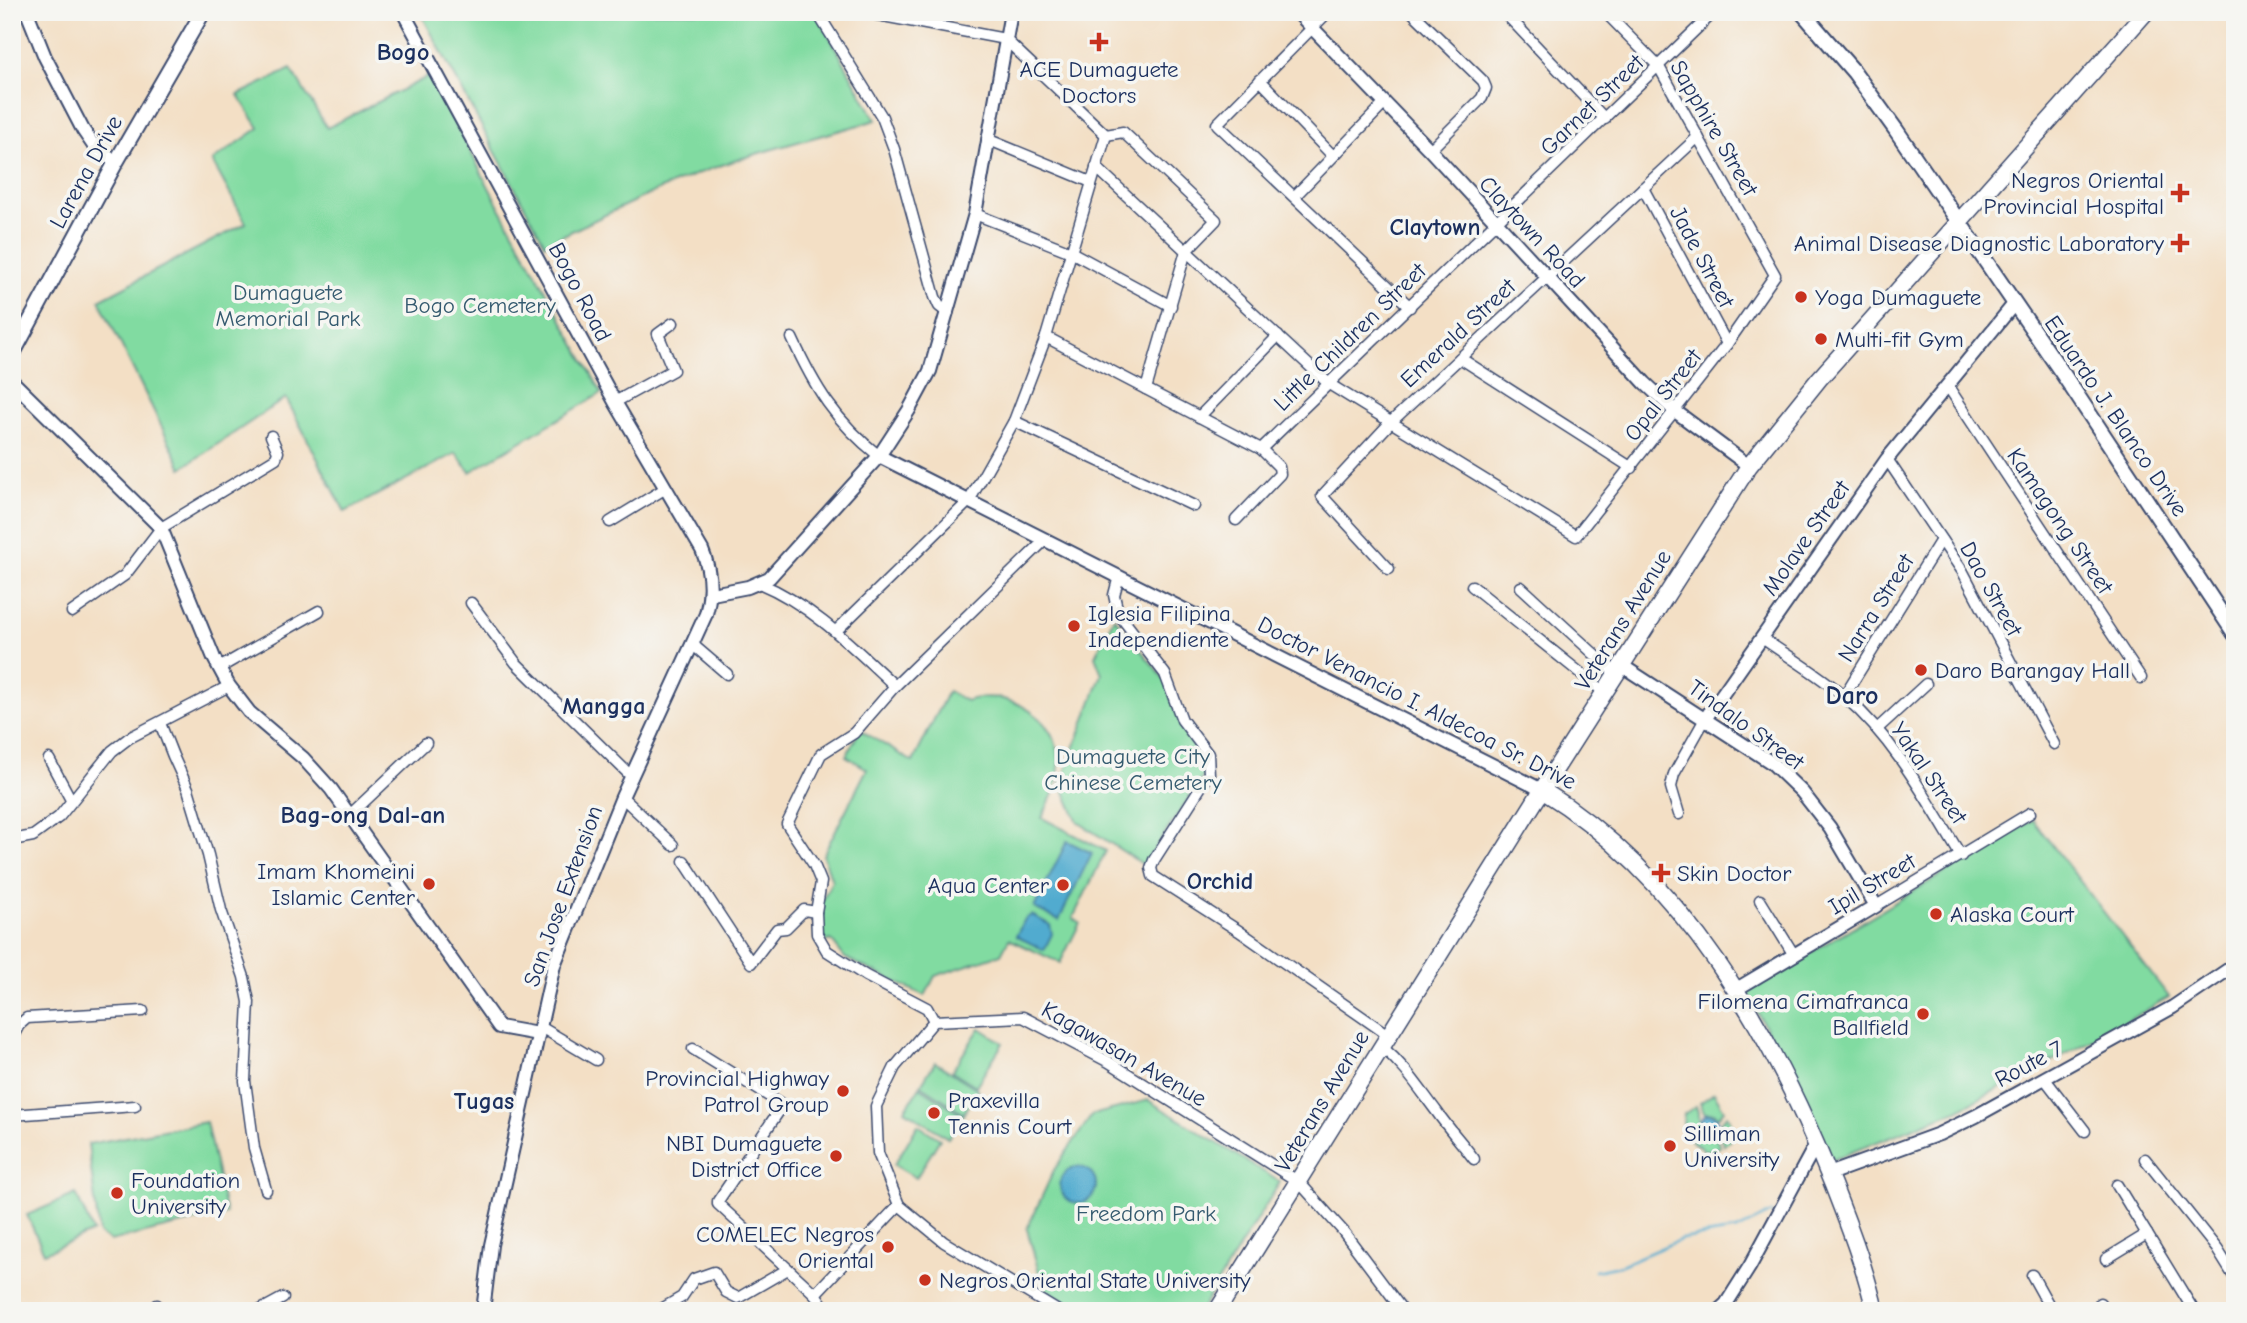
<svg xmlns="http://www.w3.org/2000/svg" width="2247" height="1323" font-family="'Comic Neue',sans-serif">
<rect width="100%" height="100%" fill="#f6f6f2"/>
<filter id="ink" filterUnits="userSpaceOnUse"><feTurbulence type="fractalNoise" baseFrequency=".0143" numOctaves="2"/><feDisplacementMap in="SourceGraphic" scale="14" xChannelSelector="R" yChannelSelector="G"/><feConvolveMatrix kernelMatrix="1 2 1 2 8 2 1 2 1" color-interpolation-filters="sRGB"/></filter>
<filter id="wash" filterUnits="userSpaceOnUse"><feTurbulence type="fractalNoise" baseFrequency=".00686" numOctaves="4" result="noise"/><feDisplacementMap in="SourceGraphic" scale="28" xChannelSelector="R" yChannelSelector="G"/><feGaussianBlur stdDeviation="1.57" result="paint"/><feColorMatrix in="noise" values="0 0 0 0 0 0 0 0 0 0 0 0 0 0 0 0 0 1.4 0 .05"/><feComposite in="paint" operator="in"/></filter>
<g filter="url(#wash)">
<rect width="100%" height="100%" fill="#f3dfc5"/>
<g fill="#81dba1" stroke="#4e8580" stroke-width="2">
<path d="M 420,12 L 816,12 L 876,120 C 830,134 782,145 737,160 C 670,181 608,214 545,244 Z"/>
<path d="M 291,69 L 327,128 L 431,75 L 493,195 L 602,393 L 470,472 L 456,453 L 345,512 L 286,398 L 182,468 L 99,300 L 246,223 L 212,161 L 259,128 L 238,95 Z"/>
<path d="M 1114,617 L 1165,680 L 1174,707 L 1206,772 L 1144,865 L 1078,822 L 1061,783 L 1102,674 L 1095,656 Z"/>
<path d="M 948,691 L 966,701 C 1008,686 1062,719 1059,767 C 1059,785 1049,802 1042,818 L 1106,851 L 1073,918 L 1080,923 L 1060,963 L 1009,939 L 1001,954 L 935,976 L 925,996 L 845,958 L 831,940 L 825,942 L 816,912 L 822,909 L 820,904 L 832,881 L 823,855 L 867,769 L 846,756 L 860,730 L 913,762 Z"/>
<path d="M 2033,820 L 2169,997 L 2099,1037 L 1957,1110 L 1832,1160 L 1812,1115 L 1746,991 Z"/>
<path d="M 980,1028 L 1003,1043 L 976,1086 L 952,1071 Z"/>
<path d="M 935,1062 L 979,1090 L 964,1113 L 921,1085 Z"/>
<path d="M 920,1087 L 963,1115 L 948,1138 L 905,1110 Z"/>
<path d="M 1714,1093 L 1724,1110 L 1718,1117 L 1714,1113 L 1704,1113 L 1700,1103 Z"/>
<path d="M 1148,1100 L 1280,1182 L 1200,1311 L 1080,1311 L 1043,1287 L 1027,1229 L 1054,1170 L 1092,1115 Z"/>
<path d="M 1696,1106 C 1701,1118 1696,1120 1700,1129 L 1687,1137 L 1683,1124 L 1684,1114 Z"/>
<path d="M 1727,1115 C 1735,1128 1738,1135 1724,1145 C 1718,1133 1716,1124 1727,1115 Z"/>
<path d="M 206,1122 L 226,1214 L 110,1241 L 99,1234 L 88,1144 Z"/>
<path d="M 918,1125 L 940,1139 L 916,1178 L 894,1165 Z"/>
<path d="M 1702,1132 L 1715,1134 L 1720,1147 L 1705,1151 L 1690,1140 Z"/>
<path d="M 76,1194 L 93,1232 L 44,1253 L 27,1215 Z"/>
</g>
<g fill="#51abcf" stroke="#366d96" stroke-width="2">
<path d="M 1067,841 L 1092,853 L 1059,920 L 1034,908 Z"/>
<path d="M 1032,915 L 1050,925 L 1052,934 L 1044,950 L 1016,936 L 1025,919 Z"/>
<circle cx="1709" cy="1123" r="9"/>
<circle cx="1078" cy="1185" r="18"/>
</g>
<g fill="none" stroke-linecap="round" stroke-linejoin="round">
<path stroke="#51abcf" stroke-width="2.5" d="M 1595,1271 L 1619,1266 L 1682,1239 L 1737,1230 L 1772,1213"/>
</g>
</g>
<g filter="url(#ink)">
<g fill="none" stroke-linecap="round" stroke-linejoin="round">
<defs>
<g id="minor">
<path d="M 817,12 L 882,117 L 894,149 L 935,297 L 939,306 L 948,313"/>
<path d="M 862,12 L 1005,39 L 1106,135"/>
<path d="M 1328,12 L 1217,124 L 1410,307"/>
<path d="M 1412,12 L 1483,81 L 1486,88 L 1482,98 L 1430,150"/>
<path d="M 1504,12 L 1605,119"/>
<path d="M 1260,80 L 1333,156"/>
<path d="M 1106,135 L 1123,132 L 1216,220 L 1186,251 L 1146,389"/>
<path d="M 987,139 L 1091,182"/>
<path d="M 1096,167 L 1329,384 L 1576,536 L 1727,344 L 1775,275 L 1659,67 L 1605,12"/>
<path d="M 1643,188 L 1727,344"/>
<path d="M 1295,196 L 1385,103"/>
<path d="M 975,214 L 1071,252 L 1171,306"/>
<path d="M 1046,337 L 1261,449 L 1279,467 L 1280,474 L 1236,520"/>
<path d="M 792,338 C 815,388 835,421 879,456"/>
<path d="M 1460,358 L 1632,468"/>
<path d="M 1947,385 L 2141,678"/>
<path d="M 615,402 L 673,370 L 658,334 L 673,323"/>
<path d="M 1199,417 L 1278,336"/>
<path d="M 1014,421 L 1194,506"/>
<path d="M 1261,449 L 1714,12"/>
<path d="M 1887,459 L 1963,572 L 2054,744"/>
<path d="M 610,522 L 666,488"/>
<path d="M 1389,569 L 1322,496 L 1391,422 L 1698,137"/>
<path d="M 1119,576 L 1114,595 L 1118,613 L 1165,674 L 1182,720 L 1208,754 L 1209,774 L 1154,860 L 1151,868 L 1153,876 L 1239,931 L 1388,1035"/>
<path d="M 759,583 C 812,605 853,647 895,686"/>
<path d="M 1472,586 L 1604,692"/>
<path d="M 1521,587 L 1616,674"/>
<path d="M 471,603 L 516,663 L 632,777"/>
<path d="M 72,612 L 125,575 L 161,528 L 276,458 L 278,452 L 271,436"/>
<path d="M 836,631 L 969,501 L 1014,421 L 1046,337 L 1106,135"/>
<path d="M 1762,638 C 1789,657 1820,675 1845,697 C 1895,740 1927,800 1961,856"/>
<path d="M 692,644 L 727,674"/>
<path d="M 219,668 L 319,611"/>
<path d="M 1844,696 L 1941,540"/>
<path d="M 160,723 L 173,756 L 188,789 L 208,855 L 221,910 L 244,977 L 249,1002 L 245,1081 L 254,1148 L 266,1190"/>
<path d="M 1877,729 L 1926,684"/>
<path d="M 49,759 L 71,800"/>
<path d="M 622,797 L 673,845"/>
<path d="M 351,814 L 426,743"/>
<path d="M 1679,814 L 1671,787 L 1674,774 L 1705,719"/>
<path d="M 12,840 L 33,836 L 59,817 L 112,751 L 129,738 L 229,686"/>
<path d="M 684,861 L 751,963 L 777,929 L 786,928 L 804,910 L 816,912"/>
<path d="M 1760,900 L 1794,955"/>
<path d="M 1876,906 L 2030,813"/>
<path d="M 934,1021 L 927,1008 L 866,976 L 827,951 L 817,934 L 816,912 L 821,882 L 814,865 L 787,824 L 821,754 L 854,733 L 895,686 L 1045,540"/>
<path d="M 539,1026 L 596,1060"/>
<path d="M 12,1038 L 19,1025 L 27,1018 L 143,1011"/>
<path d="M 1381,1046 C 1406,1067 1418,1087 1437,1112 C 1448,1128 1462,1143 1474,1159"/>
<path d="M 693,1049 L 783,1105 L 718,1201 L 718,1204 L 815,1294 L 827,1311"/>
<path d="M 2045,1079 L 2085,1131"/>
<path d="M 12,1115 L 135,1106"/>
<path d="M 2145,1159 L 2217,1249 L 2235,1278"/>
<path d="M 2117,1185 L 2194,1311"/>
<path d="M 2106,1259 L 2147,1234"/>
<path d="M 2032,1275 L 2052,1311"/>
<path d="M 815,1294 L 899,1205"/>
<path d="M 2100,1303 L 2105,1311"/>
<path d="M 157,1305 L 160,1311"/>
<path d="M 647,1310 L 649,1311"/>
<path d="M 259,1311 L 283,1298"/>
<path d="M 658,1311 L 682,1297 L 694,1279 L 714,1272 L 726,1292 L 738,1298 L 788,1269"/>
<path d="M 1058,1311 L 944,1242 L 899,1205 L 878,1153 L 876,1106 L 895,1067 L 934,1021 L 1023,1017 L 1109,1062 L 1299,1182 L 1343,1231 L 1403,1311"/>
</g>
<g id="tertiary">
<path d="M 27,12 L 45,57 L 83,130 L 96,149 L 116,162"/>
<path d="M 403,12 L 615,402 L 702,550 C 711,571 712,592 706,614 L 622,797 L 554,965 L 491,1245 L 483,1311"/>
<path d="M 1297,12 L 1430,150 L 1645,383 L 1675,411 L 1749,466"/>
<path d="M 12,381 L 161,528 L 214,658 L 229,686 L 249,712 L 303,758 L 331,789 L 499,1027 L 538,1034"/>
<path d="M 879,456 L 1542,790"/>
<path d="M 712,594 L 748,587 L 769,578 L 879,456 L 909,410 L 930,371 L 975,214 L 1011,12"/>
<path d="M 1621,665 L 1772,763 L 1802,792 L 1830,828 L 1876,906 L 1735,990"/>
<path d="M 1705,719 L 1887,459 L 2014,304"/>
<path d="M 1829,1174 L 1939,1134 L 1976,1116 L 2173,1007 L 2235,965"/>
<path d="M 1718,1311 L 1726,1304 L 1750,1266 L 1816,1144"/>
</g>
<g id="secondary">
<path d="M 1802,12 L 1854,72 L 1896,130 L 2063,374 L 2235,634"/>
<path d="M 12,355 L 116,162 L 203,12"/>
</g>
<path id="primary" d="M 1217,1311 L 1542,790"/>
<path id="trunk" d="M 1875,1311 C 1865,1267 1849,1226 1833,1185 C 1773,1034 1684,878 1542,790 L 1749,466 L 1819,379 L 2146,12"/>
</defs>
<use href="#minor" stroke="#3b496d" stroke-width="13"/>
<use href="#tertiary" stroke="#3b496d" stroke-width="16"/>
<use href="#secondary" stroke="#3b496d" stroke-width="18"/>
<use href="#primary" stroke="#3b496d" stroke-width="19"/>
<use href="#trunk" stroke="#3b496d" stroke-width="19"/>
<use href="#minor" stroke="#fff" stroke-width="10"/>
<use href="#tertiary" stroke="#fff" stroke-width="12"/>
<use href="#secondary" stroke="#fff" stroke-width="14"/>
<use href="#primary" stroke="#fff" stroke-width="16"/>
<use href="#trunk" stroke="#fff" stroke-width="16"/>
</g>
</g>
<g fill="#c8321e" stroke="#f6f6f2" stroke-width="2.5">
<path d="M1095.5 31.5h7v7h7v7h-7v7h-7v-7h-7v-7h7z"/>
<path d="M2176.5 182.5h7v7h7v7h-7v7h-7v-7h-7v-7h7z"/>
<path d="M2176.5 232.5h7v7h7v7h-7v7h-7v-7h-7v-7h7z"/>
<circle cx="1801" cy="297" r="7"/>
<circle cx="1821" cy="339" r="7"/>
<circle cx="1074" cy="626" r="7"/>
<circle cx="1921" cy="670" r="7"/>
<path d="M1657.5 862.5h7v7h7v7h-7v7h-7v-7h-7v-7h7z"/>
<circle cx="429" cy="884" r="7"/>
<circle cx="1063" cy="885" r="7"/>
<circle cx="1936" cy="914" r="7"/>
<circle cx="1923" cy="1014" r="7"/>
<circle cx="843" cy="1091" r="7"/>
<circle cx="934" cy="1113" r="7"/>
<circle cx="1670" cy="1146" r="7"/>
<circle cx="836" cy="1156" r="7"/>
<circle cx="117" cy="1193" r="7"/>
<circle cx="888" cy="1247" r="7"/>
<circle cx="925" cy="1280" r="7"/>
</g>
<g text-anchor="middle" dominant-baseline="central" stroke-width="7" stroke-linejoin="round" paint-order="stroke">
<g font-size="23" fill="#1b2f5e" stroke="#f6f6f2" text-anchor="start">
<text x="1099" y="69" text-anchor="middle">ACE Dumaguete<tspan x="1099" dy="26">Doctors</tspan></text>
<text x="2164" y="180" text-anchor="end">Negros Oriental<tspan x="2164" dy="26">Provincial Hospital</tspan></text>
<text x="2164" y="243" text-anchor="end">Animal Disease Diagnostic Laboratory</text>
<text x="1815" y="297">Yoga Dumaguete</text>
<text x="1835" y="339">Multi-fit Gym</text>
<text x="1088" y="613">Iglesia Filipina<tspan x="1088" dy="26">Independiente</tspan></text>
<text x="1935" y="670">Daro Barangay Hall</text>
<text x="415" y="871" text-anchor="end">Imam Khomeini<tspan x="415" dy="26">Islamic Center</tspan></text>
<text x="1677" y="873">Skin Doctor</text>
<text x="1049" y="885" text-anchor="end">Aqua Center</text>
<text x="1950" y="914">Alaska Court</text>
<text x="1909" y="1001" text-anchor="end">Filomena Cimafranca<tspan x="1909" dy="26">Ballfield</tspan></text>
<text x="829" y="1078" text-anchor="end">Provincial Highway<tspan x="829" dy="26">Patrol Group</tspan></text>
<text x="948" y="1100">Praxevilla<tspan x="948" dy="26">Tennis Court</tspan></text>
<text x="1684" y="1133">Silliman<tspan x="1684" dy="26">University</tspan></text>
<text x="822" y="1143" text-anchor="end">NBI Dumaguete<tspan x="822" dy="26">District Office</tspan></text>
<text x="131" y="1180">Foundation<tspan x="131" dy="26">University</tspan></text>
<text x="874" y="1234" text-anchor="end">COMELEC Negros<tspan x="874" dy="26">Oriental</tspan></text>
<text x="939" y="1280">Negros Oriental State University</text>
</g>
<g font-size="23" fill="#1b2f5e" stroke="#f6f6f2">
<text transform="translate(1592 105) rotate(-44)">Garnet Street</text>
<text transform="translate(1714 128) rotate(60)">Sapphire Street</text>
<text transform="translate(86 172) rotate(-61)">Larena Drive</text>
<text transform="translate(1532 232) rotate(47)">Claytown Road</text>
<text transform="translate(1702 257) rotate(62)">Jade Street</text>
<text transform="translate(580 292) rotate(62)">Bogo Road</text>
<text transform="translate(1458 333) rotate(-43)">Emerald Street</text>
<text transform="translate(1350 337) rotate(-44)">Little Children Street</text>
<text transform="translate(1663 395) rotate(-52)">Opal Street</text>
<text transform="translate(2116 416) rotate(56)">Eduardo J. Blanco Drive</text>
<text transform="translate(2060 521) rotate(56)">Kamagong Street</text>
<text transform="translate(1806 538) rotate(-55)">Molave Street</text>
<text transform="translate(1991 589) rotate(61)">Dao Street</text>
<text transform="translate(1876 608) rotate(-58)">Narra Street</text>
<text transform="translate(1623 620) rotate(-58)">Veterans Avenue</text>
<text transform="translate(1417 703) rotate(27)">Doctor Venancio I. Aldecoa Sr. Drive</text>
<text transform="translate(1746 725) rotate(36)">Tindalo Street</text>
<text transform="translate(1929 773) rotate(56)">Yakal Street</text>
<text transform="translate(1872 884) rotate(-31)">Ipil Street</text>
<text transform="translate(563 896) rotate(-70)">San Jose Extension</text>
<text transform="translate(1124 1054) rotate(30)">Kagawasan Avenue</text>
<text transform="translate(2029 1064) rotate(-28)">Route 7</text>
<text transform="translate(1322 1101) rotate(-59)">Veterans Avenue</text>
</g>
<g font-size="23" fill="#345a6f" stroke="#f6f6f2">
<text x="288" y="292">Dumaguete<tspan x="288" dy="26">Memorial Park</tspan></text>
<text x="480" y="305">Bogo Cemetery</text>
<text x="1133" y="756">Dumaguete City<tspan x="1133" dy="26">Chinese Cemetery</tspan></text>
<text x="1146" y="1213">Freedom Park</text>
</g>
<g font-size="24" font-weight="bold" fill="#1b2f5e" stroke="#f6f6f2">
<text x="403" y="52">Bogo</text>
<text x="1435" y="227">Claytown</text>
<text x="604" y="706">Mangga</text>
<text x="363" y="815">Bag-ong Dal-an</text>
<text x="1220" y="881">Orchid</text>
<text x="484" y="1101">Tugas</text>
</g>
<g font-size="26" font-weight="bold" fill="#1b2f5e" stroke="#f6f6f2">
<text x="1852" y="696">Daro</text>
</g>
</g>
<rect width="2247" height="1323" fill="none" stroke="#f6f6f2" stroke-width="42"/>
</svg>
